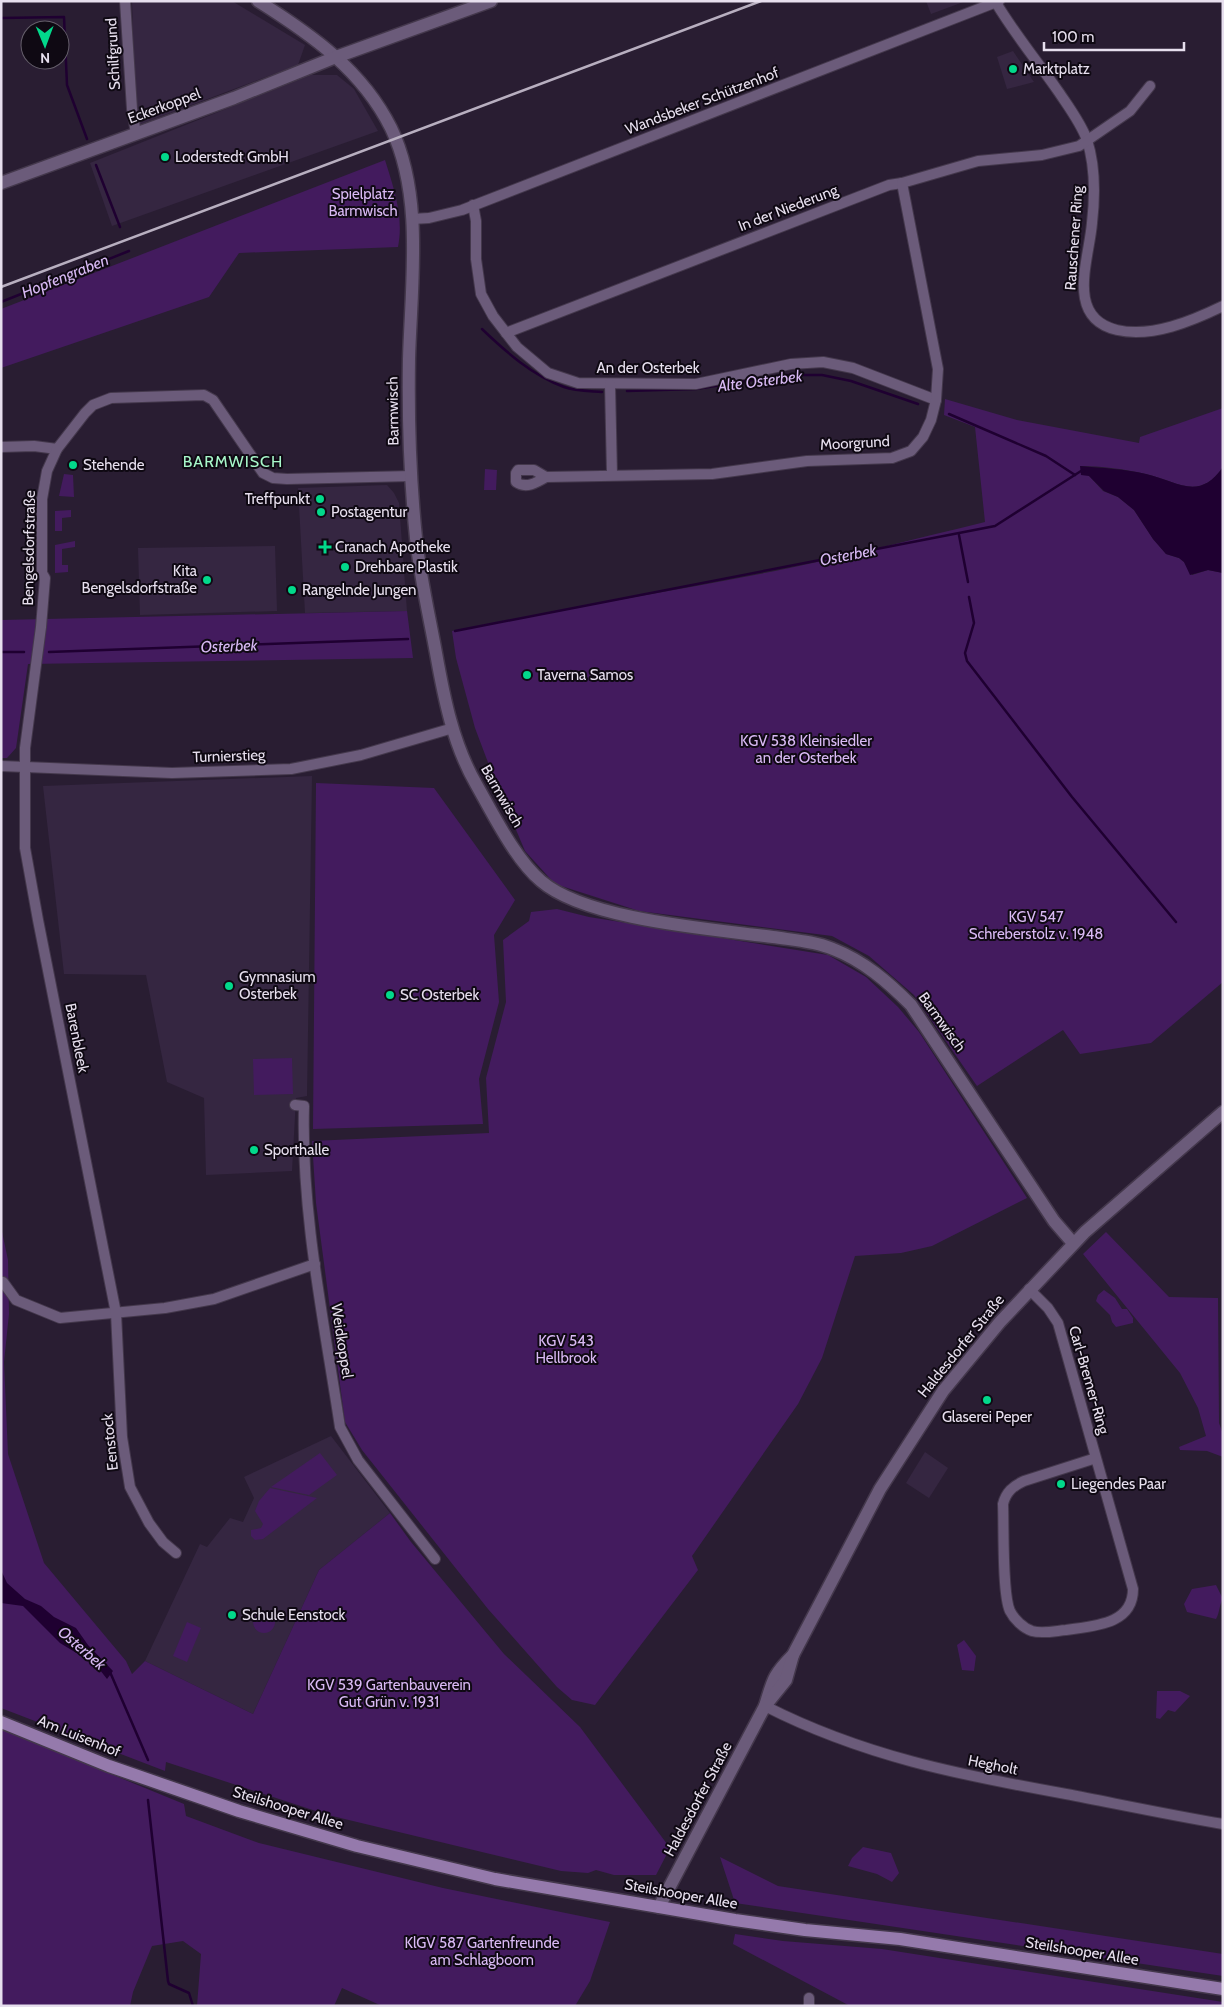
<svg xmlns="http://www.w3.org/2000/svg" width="1224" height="2007" font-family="Cabin,sans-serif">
<rect width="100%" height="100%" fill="#291d32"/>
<g fill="#352641">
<path d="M 132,1 L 232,1 L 305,45 L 298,65 L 136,126 Z"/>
<path d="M 926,1 L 966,1 L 931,14 Z"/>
<path d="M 1013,51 L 1034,82 L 1007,89 L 997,57 Z"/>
<path d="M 311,75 L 337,75 L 354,89 L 378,131 L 112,226 L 90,163 Z"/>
<path d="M 387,485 L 394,493 L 399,503 L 407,611 L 305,613 L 298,488 Z"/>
<path d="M 275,546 L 277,611 L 140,615 L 138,548 Z"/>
<path d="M 312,776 L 307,1096 L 296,1098 L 292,1171 L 206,1175 L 204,1098 L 167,1082 L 146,975 L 64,974 L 43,786 Z"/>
<path d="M 331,1436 L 390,1513 L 319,1570 L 253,1714 L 145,1661 L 200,1544 L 207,1547 L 230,1518 L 243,1522 L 254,1498 L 244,1477 Z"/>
<path d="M 925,1452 L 948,1468 L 929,1498 L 906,1483 Z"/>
</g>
<g fill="#431b5e">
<path d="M 385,160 C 394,189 404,217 398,247 L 239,253 L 209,297 L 1,368 L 1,309 Z"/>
<path d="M 945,399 L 1017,420 L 1139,443 L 1140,437 L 1223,408 L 1223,467 C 1199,502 1177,481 1146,474 C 1125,469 1101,466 1080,466 L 1103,491 L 1118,497 L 1134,510 L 1153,539 L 1166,554 L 1179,558 L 1184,562 L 1192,575 L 1208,570 L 1223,573 L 1223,982 L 1151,1043 L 1080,1054 L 1063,1030 L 977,1086 L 914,995 L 869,956 L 832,936 L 639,911 L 555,884 L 525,851 L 492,773 L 475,728 L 456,658 L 452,631 C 559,609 668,592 775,571 C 845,557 915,539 985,522 L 975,427 L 944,415 Z"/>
<path d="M 485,469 L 497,470 L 496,490 L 484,490 Z"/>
<path d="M 64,474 L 73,475 L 74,497 L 59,496 Z"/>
<path d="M 71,510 L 71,517 L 62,518 L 62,531 L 55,531 L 55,511 Z"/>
<path d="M 75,541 L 75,547 L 62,549 L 62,565 L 68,565 L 68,572 L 55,573 L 55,545 Z"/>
<path d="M 407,611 L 413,658 L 28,664 L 16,748 L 7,758 L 1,758 L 1,620 Z"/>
<path d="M 316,783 L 434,788 L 515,900 L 494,935 L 499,1002 L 479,1079 L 483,1124 L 313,1129 Z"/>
<path d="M 557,909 L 589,917 L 828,955 L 866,977 L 898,1007 L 919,1032 L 1027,1198 L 932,1246 L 901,1253 L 855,1256 L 822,1358 L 798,1404 L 692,1556 L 698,1570 L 595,1705 L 572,1700 L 557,1687 L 488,1609 L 362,1450 L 345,1422 L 316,1203 L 312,1141 L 489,1133 L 486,1078 L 506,1002 L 503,940 L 529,921 L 531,912 Z"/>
<path d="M 292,1058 L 293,1094 L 254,1095 L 253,1059 Z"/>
<path d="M 1,1227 L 8,1260 L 9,1314 L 4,1362 L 8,1454 L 44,1563 L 126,1661 L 132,1674 L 145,1661 L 253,1714 L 319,1570 L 390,1513 L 411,1542 L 504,1654 L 580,1727 L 670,1848 L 656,1875 L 614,1875 L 596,1870 L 588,1873 L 561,1871 L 328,1815 L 166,1762 L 165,1771 L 1,1708 Z"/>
<path d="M 1106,1232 L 1169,1297 L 1218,1298 L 1219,1423 L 1223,1434 L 1223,1457 L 1207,1451 L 1180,1450 L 1179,1447 L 1206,1436 L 1198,1408 L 1180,1373 L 1083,1254 Z"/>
<path d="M 1104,1290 L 1115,1298 L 1122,1309 L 1127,1309 L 1133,1318 L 1133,1323 L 1116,1327 L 1112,1322 L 1110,1315 L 1096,1301 L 1098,1295 Z"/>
<path d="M 320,1453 L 337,1475 L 309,1495 L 271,1487 Z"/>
<path d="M 270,1488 L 317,1498 L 263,1539 L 255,1540 L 251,1536 L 251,1530 L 261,1528 L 263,1524 L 255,1511 L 259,1501 Z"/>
<path d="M 1216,1585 L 1223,1599 C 1219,1605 1220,1612 1216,1619 L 1187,1612 L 1184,1604 L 1192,1589 Z"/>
<circle cx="264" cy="1622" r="11"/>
<path d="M 187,1622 L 201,1628 L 187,1662 L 173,1656 Z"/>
<path d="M 964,1640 L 976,1656 L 974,1671 L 962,1670 L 957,1645 Z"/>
<path d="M 1157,1691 L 1180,1691 L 1190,1696 L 1175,1712 L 1168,1710 L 1160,1719 L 1156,1718 Z"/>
<path d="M 1,1729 L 184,1804 L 186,1816 L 259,1843 L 443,1888 L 610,1922 L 590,1981 L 575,2006 L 382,2006 L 342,1988 L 334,2006 L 197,2006 L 201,1954 L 183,1941 L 152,1946 L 133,1992 L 130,2006 L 1,2006 Z"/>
<path d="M 863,1847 L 891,1853 L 899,1873 L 892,1882 L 877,1874 L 848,1866 L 852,1858 Z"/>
<path d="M 720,1857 L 778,1886 L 1223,1954 L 1223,1976 L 735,1903 Z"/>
<path d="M 735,1934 L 783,1941 L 882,1949 L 1223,2002 L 1223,2006 L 850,2006 L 733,1944 Z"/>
</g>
<g fill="#1f0031">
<path d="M 1080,466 C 1102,468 1125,469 1146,474 C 1177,481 1199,502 1223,467 L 1223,573 L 1208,570 L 1190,575 L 1184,562 L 1179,558 L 1166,554 L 1153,539 L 1134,510 L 1118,497 L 1104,491 L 1089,476 L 1081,475 Z"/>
<path d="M 1,1570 L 7,1583 L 25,1599 L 41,1606 L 54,1617 L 76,1628 L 88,1645 L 113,1671 L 107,1679 L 96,1665 L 60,1643 L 23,1606 L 1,1603 Z"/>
</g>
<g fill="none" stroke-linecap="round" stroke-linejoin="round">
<g stroke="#1f0031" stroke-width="2.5">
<path d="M 1,18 L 64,17 L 67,85 L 87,139"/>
<path d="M 96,165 L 120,227"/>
<path d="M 1,302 L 129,251"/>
<path d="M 482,329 C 506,352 532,375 564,387 C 575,391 590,391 602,392"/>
<path d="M 627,391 L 696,389 L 784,375 L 822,375 L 851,381 L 918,404"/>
<path d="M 949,414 L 1046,456 L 1075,475"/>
<path d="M 959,535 L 968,582"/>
<path d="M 969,597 L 974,623 L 965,653 L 967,661 L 1072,797 L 1176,922"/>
<path d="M 455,631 L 995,526 L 1081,471 L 1084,471"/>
<path d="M 1,652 L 24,652"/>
<path d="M 49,652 L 408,639"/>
<path d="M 110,1672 L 148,1760"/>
<path d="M 148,1800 L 168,1981 L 169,1984 L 189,1993 L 193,2006"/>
</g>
<defs>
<g id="minor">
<path d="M 125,1 L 132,109 L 136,134"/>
<path d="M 995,1 C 1013,32 1038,62 1058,91 C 1068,106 1081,123 1087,140 C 1095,165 1095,197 1092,223 C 1089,260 1065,318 1117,330 C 1152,338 1192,321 1223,306"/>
<path d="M 473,205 L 476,221 L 476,259 L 481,294 L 493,316 L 517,347 L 548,373 L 578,383 L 696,384 L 791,364 L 823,362 L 853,368 L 936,400"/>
<path d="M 412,219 L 429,218 L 462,210 L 999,1"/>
<path d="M 506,333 L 889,185 L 902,183 L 978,161 L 1042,155 L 1079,146 L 1130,111 L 1150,86"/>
<path d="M 610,384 L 612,475"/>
<path d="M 1,447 L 34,446 L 57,449"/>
<path d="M 546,477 C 536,483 526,489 516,482 L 516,473 L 518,470 L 534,470 L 546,477 L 712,474 L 807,461 L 892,458 L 911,451 L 923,437 L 931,420 L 936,400 L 938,369 L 902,183"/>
<path d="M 1,766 L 172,773 L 291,769 L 361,755 L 453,728"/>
<path d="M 295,1105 L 304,1106 C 301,1214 324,1321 340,1427 L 358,1460 L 435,1559"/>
<path d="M 3,1282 L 16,1300 L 60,1318 L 165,1308 L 214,1299 L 315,1264"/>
<path d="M 1029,1289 L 1048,1308 L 1058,1323 L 1133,1589 C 1133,1625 1093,1626 1066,1630 C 1055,1631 1042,1634 1032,1631 C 1023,1628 1014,1619 1010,1611 C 1002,1594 1004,1526 1003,1504 C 1006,1492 1013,1486 1024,1481 L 1096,1458"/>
<path d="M 176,1553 L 163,1542 L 149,1523 L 130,1487 L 122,1437 L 116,1313 L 38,920 L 25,848 L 25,748 L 41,627 L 45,578 L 42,573 L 42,499 L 47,471 L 57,449 L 85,413 L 93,405 L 111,398 L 204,395 L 213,400 L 263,473 L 273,478 L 287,479 L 412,476"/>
<path d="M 765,1706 C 863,1756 960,1775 1066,1794 C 1118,1804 1170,1815 1223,1824"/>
<path d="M 809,2006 L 809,1998"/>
</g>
<g id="tertiary">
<path d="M 258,1 C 312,35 362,70 391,128 C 424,196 411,285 409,359 C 408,418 410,479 416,538 C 420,576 429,615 436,653 C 444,698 453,744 476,784 C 493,814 515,859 541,881 C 586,920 712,929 773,937 C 793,940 814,941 833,949 C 864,961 888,982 911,1005 L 1054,1221 L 1073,1243"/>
<path d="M 1,183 L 234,98 L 336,57 L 491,1"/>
<path d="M 765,1706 C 773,1680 773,1675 793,1655 L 880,1489 L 943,1391 L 1000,1322 L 1085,1232 L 1223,1112"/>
<path d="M 659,1907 L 765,1706 L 786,1680 L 793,1655"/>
</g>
<path id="secondary" d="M 1,1722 L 109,1766 L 239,1811 L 357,1846 L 495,1879 L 735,1920 L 805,1930 L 900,1939 L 1223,1989"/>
</defs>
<use href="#minor" stroke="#44384c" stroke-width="12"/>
<use href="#tertiary" stroke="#44384c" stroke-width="15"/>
<use href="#secondary" stroke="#44384c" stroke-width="15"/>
<use href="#minor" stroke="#6b5b7a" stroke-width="10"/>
<use href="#tertiary" stroke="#6b5b7a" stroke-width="12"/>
<use href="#secondary" stroke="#957aac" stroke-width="12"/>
<path stroke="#b8afc0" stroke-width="2.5" d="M 1,287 L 761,1"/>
</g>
<g fill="#02d98b" stroke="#0f0913" stroke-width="2">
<circle cx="1013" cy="69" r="5"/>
<circle cx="165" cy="157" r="5"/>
<circle cx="73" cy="465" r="5"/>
<circle cx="320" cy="499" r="5"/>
<circle cx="321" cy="512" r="5"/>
<path d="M322.5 539.5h5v5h5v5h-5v5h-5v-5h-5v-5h5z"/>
<circle cx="345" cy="567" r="5"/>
<circle cx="207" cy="580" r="5"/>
<circle cx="292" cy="590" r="5"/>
<circle cx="527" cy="675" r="5"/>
<circle cx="229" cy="986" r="5"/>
<circle cx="390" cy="995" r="5"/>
<circle cx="254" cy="1150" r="5"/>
<circle cx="987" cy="1400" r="5"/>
<circle cx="1061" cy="1484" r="5"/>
<circle cx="232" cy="1615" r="5"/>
</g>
<g text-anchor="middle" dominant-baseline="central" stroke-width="4" stroke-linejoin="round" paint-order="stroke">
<g font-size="15" fill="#e7dfee" stroke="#0f0913">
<text transform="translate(113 54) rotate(-93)">Schilfgrund</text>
<text transform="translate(702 101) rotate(-21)">Wandsbeker Schützenhof</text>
<text transform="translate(164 106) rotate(-20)">Eckerkoppel</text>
<text transform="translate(788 208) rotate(-21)">In der Niederung</text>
<text transform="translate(1074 238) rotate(-86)">Rauschener Ring</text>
<text x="648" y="368">An der Osterbek</text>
<text transform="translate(393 411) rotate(-91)">Barmwisch</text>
<text transform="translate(855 443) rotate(-3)">Moorgrund</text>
<text transform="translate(29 548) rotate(-89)">Bengelsdorfstraße</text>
<text transform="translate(229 756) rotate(-2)">Turnierstieg</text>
<text transform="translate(502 796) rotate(60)">Barmwisch</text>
<text transform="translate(942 1022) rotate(54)">Barmwisch</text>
<text transform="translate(77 1038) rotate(79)">Barenbleek</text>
<text transform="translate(342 1341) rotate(81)">Weidkoppel</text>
<text transform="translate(961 1346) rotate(-51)">Haldesdorfer Straße</text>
<text transform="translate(1089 1380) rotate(74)">Carl-Bremer-Ring</text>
<text transform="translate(110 1442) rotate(-96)">Eenstock</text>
<text transform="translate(79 1736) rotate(22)">Am Luisenhof</text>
<text transform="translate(993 1765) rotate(11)">Hegholt</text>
<text transform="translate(698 1799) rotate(-62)">Haldesdorfer Straße</text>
<text transform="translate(288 1808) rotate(17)">Steilshooper Allee</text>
<text transform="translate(681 1894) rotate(10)">Steilshooper Allee</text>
<text transform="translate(1082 1951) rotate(9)">Steilshooper Allee</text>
</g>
<g font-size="15" fill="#e7dfee" stroke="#0f0913" text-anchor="start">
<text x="1023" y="69">Marktplatz</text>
<text x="175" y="157">Loderstedt GmbH</text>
<text x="83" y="465">Stehende</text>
<text x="310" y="499" text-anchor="end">Treffpunkt</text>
<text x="331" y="512">Postagentur</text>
<text x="335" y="547">Cranach Apotheke</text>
<text x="355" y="567">Drehbare Plastik</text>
<text x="197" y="571" text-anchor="end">Kita<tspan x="197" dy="17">Bengelsdorfstraße</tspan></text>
<text x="302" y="590">Rangelnde Jungen</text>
<text x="537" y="675">Taverna Samos</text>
<text x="239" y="977">Gymnasium<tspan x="239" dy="17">Osterbek</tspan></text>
<text x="400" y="995">SC Osterbek</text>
<text x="264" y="1150">Sporthalle</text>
<text x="987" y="1417" text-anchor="middle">Glaserei Peper</text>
<text x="1071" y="1484">Liegendes Paar</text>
<text x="242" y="1615">Schule Eenstock</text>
</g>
<g font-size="15" fill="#d9b9f4" stroke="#0f0913">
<text x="363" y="194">Spielplatz<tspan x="363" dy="17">Barmwisch</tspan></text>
<text x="806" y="741">KGV 538 Kleinsiedler<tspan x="806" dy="17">an der Osterbek</tspan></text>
<text x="1036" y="917">KGV 547<tspan x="1036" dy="17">Schreberstolz v. 1948</tspan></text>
<text x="566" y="1341">KGV 543<tspan x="566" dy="17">Hellbrook</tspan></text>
<text x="389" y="1685">KGV 539 Gartenbauverein<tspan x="389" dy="17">Gut Grün v. 1931</tspan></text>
<text x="482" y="1943">KlGV 587 Gartenfreunde<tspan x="482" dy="17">am Schlagboom</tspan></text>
</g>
<g font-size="16" font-style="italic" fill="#d7b8f3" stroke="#0f0913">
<text transform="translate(65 276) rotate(-22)">Hopfengraben</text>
<text transform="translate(760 381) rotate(-7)">Alte Osterbek</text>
<text transform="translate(848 555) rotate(-11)">Osterbek</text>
<text transform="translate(229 646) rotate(-2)">Osterbek</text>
<text transform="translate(82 1648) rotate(41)">Osterbek</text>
</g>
<g font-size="16" letter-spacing="1" fill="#a8f8cb" stroke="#0f0913">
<text x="233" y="461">BARMWISCH</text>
</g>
</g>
<rect width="1224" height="2007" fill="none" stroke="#e7dfee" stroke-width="5"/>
<g transform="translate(45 45) rotate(179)"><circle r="24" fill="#0f0913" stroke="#655f6b"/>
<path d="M0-4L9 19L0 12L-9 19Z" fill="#02d98b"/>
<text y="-8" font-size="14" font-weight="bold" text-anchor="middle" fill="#e7dfee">N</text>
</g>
<path d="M1044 42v8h140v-8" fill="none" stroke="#e7dfee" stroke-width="2.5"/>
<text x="1052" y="42" font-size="15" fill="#e7dfee" stroke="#0f0913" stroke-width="4" paint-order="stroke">100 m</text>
</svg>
